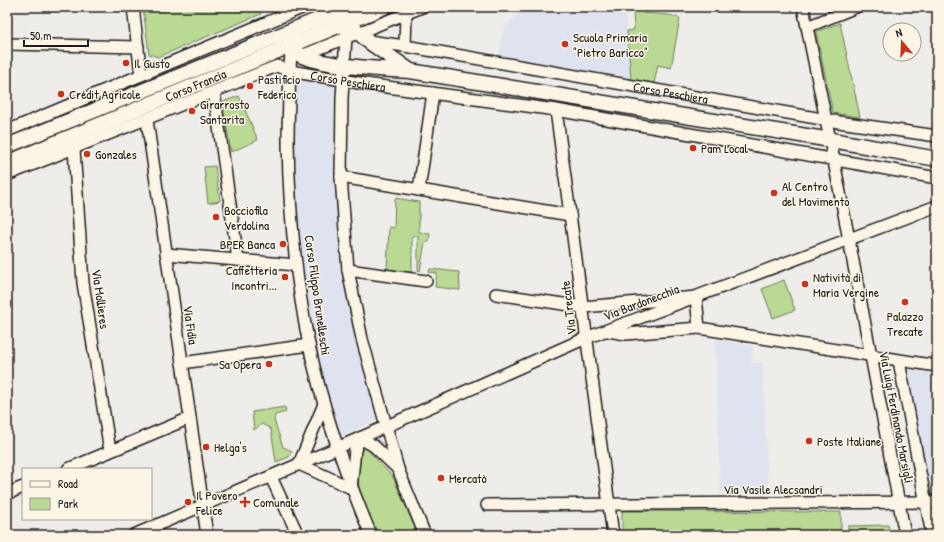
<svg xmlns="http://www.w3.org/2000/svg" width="944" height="542" font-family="'Patrick Hand',sans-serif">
<rect width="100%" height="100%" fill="#efedea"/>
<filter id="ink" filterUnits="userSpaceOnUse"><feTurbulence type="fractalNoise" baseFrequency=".025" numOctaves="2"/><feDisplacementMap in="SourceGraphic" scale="8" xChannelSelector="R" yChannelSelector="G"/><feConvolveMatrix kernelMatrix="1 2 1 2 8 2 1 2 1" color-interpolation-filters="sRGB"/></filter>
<g filter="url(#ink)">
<g fill="#dfe3ef">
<path d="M 582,7 L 597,7 L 597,11 L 625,12 L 631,79 L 499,56 L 504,28 L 524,8 L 566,13 Z"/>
<path d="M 295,79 L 338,84 L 344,268 L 378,419 L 339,437 L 313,344 L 299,263 L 291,146 Z"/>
<path d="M 715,339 L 753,346 L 751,363 L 763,363 L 768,493 L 720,493 Z"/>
<path d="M 908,370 L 937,374 L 937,491 L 930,491 Z"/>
</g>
<g fill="#bada94" stroke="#6b7b58">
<path d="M 143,7 L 258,7 L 261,14 L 158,57 L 149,54 Z"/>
<path d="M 642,8 L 643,13 L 669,15 L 680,18 L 671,68 L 658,65 L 654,83 L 631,79 L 627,31 L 634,30 L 633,9 Z"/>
<path d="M 840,23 L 860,117 L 833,113 L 816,32 Z"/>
<path d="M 239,96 L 258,140 L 231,152 L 222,102 Z"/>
<path d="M 215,166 L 220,201 L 208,203 L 204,167 Z"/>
<path d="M 395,198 L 419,202 L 419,232 L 430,234 L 429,242 L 425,242 L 420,271 L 418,270 L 418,236 L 412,236 L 412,272 L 387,269 L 389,227 L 394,228 Z"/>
<path d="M 430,269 L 459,272 L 460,290 L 435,287 L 437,273 L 429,272 Z"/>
<path d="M 784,280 L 795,310 L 773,318 L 762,289 Z"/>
<path d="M 285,407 L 286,412 L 275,415 L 274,420 L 283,447 L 292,451 L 289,457 L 276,462 L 271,429 L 262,424 L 254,430 L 252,412 Z"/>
<path d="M 365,447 L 393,477 L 418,535 L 376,535 L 359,496 L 358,453 Z"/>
<path d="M 622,511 L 841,512 L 841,535 L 622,535 Z"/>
<path d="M 888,525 L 890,535 L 848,535 L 848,526 Z"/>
</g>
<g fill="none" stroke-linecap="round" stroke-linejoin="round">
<defs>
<g id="minor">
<path d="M 133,7 L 141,75"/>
<path d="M 803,7 L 830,140 L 905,535"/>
<path d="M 347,22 L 342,98 L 341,177 L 348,270 L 362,339 L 398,469 L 425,535"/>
<path d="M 807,27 L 856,7"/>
<path id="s1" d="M 368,41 L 405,46 L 839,122 L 937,136"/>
<path d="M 7,44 L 138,47"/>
<path d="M 291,45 C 290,78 288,110 288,143 C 289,208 296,281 309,345 C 323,410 345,473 371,535"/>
<path d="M 405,46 L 406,14"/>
<path d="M 301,56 L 422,7"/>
<path d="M 214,92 L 238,260"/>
<path d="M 556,110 L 613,535"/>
<path d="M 147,120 L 207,535"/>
<path d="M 7,131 L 304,7"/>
<path d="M 74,149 L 83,283 L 110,451"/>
<path id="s2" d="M 7,175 L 277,66 L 290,71 L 365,84 L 556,110 L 937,178"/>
<path d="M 341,177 L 570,215"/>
<path d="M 419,190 L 433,93"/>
<path d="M 166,254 L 296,265"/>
<path d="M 348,270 L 426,281"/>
<path d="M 496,294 L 583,307 L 696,297 L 699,328 L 626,334 L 608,331"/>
<path d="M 699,328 L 937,366"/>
<path d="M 899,361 L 932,535"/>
<path d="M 182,363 L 309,345"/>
<path d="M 360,438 L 374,446 L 398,469"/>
<path d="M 299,464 L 351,488 L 355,450 L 360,438"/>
<path d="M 299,464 L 324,404"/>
<path d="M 68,469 L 190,418"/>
<path d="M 271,477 L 298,535"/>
<path d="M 7,494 L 23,487"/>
<path d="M 487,505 L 937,502"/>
<path d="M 134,535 L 360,438 L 586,338 L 937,206"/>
</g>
<g id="major">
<path d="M 347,14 L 347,22 L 368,41 L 409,70"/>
<path d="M 291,31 L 291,45 C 294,49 298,54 302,56 C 331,67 379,69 410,71 L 843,142 L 937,159"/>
<path d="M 7,146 L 349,7"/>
<path id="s3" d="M 7,163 L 384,7"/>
</g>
</defs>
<use href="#minor" stroke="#1c1c1c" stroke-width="14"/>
<use href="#major" stroke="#1c1c1c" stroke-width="17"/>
<use href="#minor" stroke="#fcf5e5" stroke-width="11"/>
<use href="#major" stroke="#fcf5e5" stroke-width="14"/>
</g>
</g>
<g fill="#c8321e" stroke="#fcf5e5" stroke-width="1.5">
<circle cx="565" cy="44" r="4"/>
<circle cx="126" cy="63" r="4"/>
<circle cx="250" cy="86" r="4"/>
<circle cx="61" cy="94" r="4"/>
<circle cx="192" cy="111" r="4"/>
<circle cx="693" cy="148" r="4"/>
<circle cx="87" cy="154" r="4"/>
<circle cx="774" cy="193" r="4"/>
<circle cx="216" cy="217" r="4"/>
<circle cx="283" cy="244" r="4"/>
<circle cx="285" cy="277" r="4"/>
<circle cx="805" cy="284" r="4"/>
<circle cx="905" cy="302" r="4"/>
<circle cx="269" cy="364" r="4"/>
<circle cx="809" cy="441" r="4"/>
<circle cx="206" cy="447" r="4"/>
<circle cx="441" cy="478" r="4"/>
<circle cx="188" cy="502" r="4"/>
<path d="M243 496h4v4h4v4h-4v4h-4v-4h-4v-4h4z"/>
</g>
<g text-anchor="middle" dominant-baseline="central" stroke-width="3" stroke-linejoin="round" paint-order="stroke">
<g font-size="13" fill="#1c1c1c" stroke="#fcf5e5" text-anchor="start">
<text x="573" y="37">Scuola Primaria<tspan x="573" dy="15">"Pietro Baricco"</tspan></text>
<text x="134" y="63">Il Gusto</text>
<text x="258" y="79">Pastificio<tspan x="258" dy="15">Federico</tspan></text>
<text x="69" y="94">Crédit Agricole</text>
<text x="200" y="104">Girarrosto<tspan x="200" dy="15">Santarita</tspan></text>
<text x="701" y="148">Pam Local</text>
<text x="95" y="154">Gonzales</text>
<text x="782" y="186">Al Centro<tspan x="782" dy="15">del Movimento</tspan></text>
<text x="224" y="210">Bocciofila<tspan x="224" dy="15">Verdolina</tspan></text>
<text x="275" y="244" text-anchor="end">BPER Banca</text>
<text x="277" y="270" text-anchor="end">Caffetteria<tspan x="277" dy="15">Incontri...</tspan></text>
<text x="813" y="277">Natività di<tspan x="813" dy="15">Maria Vergine</tspan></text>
<text x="905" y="316" text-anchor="middle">Palazzo<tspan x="905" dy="15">Trecate</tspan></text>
<text x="261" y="364" text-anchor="end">Sa Opera</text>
<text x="817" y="441">Poste Italiane</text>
<text x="214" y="447">Helga's</text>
<text x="449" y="478">Mercatò</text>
<text x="196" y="495">Il Povero<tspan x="196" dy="15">Felice</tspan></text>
<text x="253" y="502">Comunale</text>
</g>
<g font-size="13" fill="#1c1c1c" stroke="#fcf5e5">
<text stroke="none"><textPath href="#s2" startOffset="364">Corso Peschiera</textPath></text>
<text stroke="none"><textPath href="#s3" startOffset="204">Corso Francia</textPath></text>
<text stroke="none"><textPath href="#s1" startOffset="307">Corso Peschiera</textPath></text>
<text transform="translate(318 295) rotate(82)">Corso Filippo Brunelleschi</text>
<text transform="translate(101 299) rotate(82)">Via Mollieres</text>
<text transform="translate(641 302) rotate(-21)">Via Bardonecchia</text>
<text transform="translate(568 308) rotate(-97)">Via Trecate</text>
<text transform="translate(191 325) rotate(82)">Via Fidia</text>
<text transform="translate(897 417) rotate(79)">Via Luigi Ferdinando Marsigli</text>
<text x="773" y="489">Via Vasile Alecsandri</text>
</g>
</g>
<rect width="944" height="542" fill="none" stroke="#fcf5e5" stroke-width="24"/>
<rect x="12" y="12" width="920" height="518" fill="none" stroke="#1c1c1c" stroke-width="1.5" filter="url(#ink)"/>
<rect x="22" y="468" width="130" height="52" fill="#fcf5e5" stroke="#a29e95"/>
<rect x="30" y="481" width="20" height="6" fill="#fcf5e5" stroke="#a29e95"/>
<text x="58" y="488" font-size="12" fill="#1c1c1c">Road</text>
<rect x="30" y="498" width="20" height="12" fill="#bada94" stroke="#a29e95"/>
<text x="58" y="508" font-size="12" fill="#1c1c1c">Park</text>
<g transform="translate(902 42) rotate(341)"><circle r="19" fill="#fcf5e5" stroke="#a29e95"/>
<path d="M0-3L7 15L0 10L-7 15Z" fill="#c8321e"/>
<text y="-6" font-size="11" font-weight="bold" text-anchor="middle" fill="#1c1c1c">N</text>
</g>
<path d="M24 40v6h64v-6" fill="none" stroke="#1c1c1c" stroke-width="2"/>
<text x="30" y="40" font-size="12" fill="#1c1c1c" stroke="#fcf5e5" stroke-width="3" paint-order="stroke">50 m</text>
</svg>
